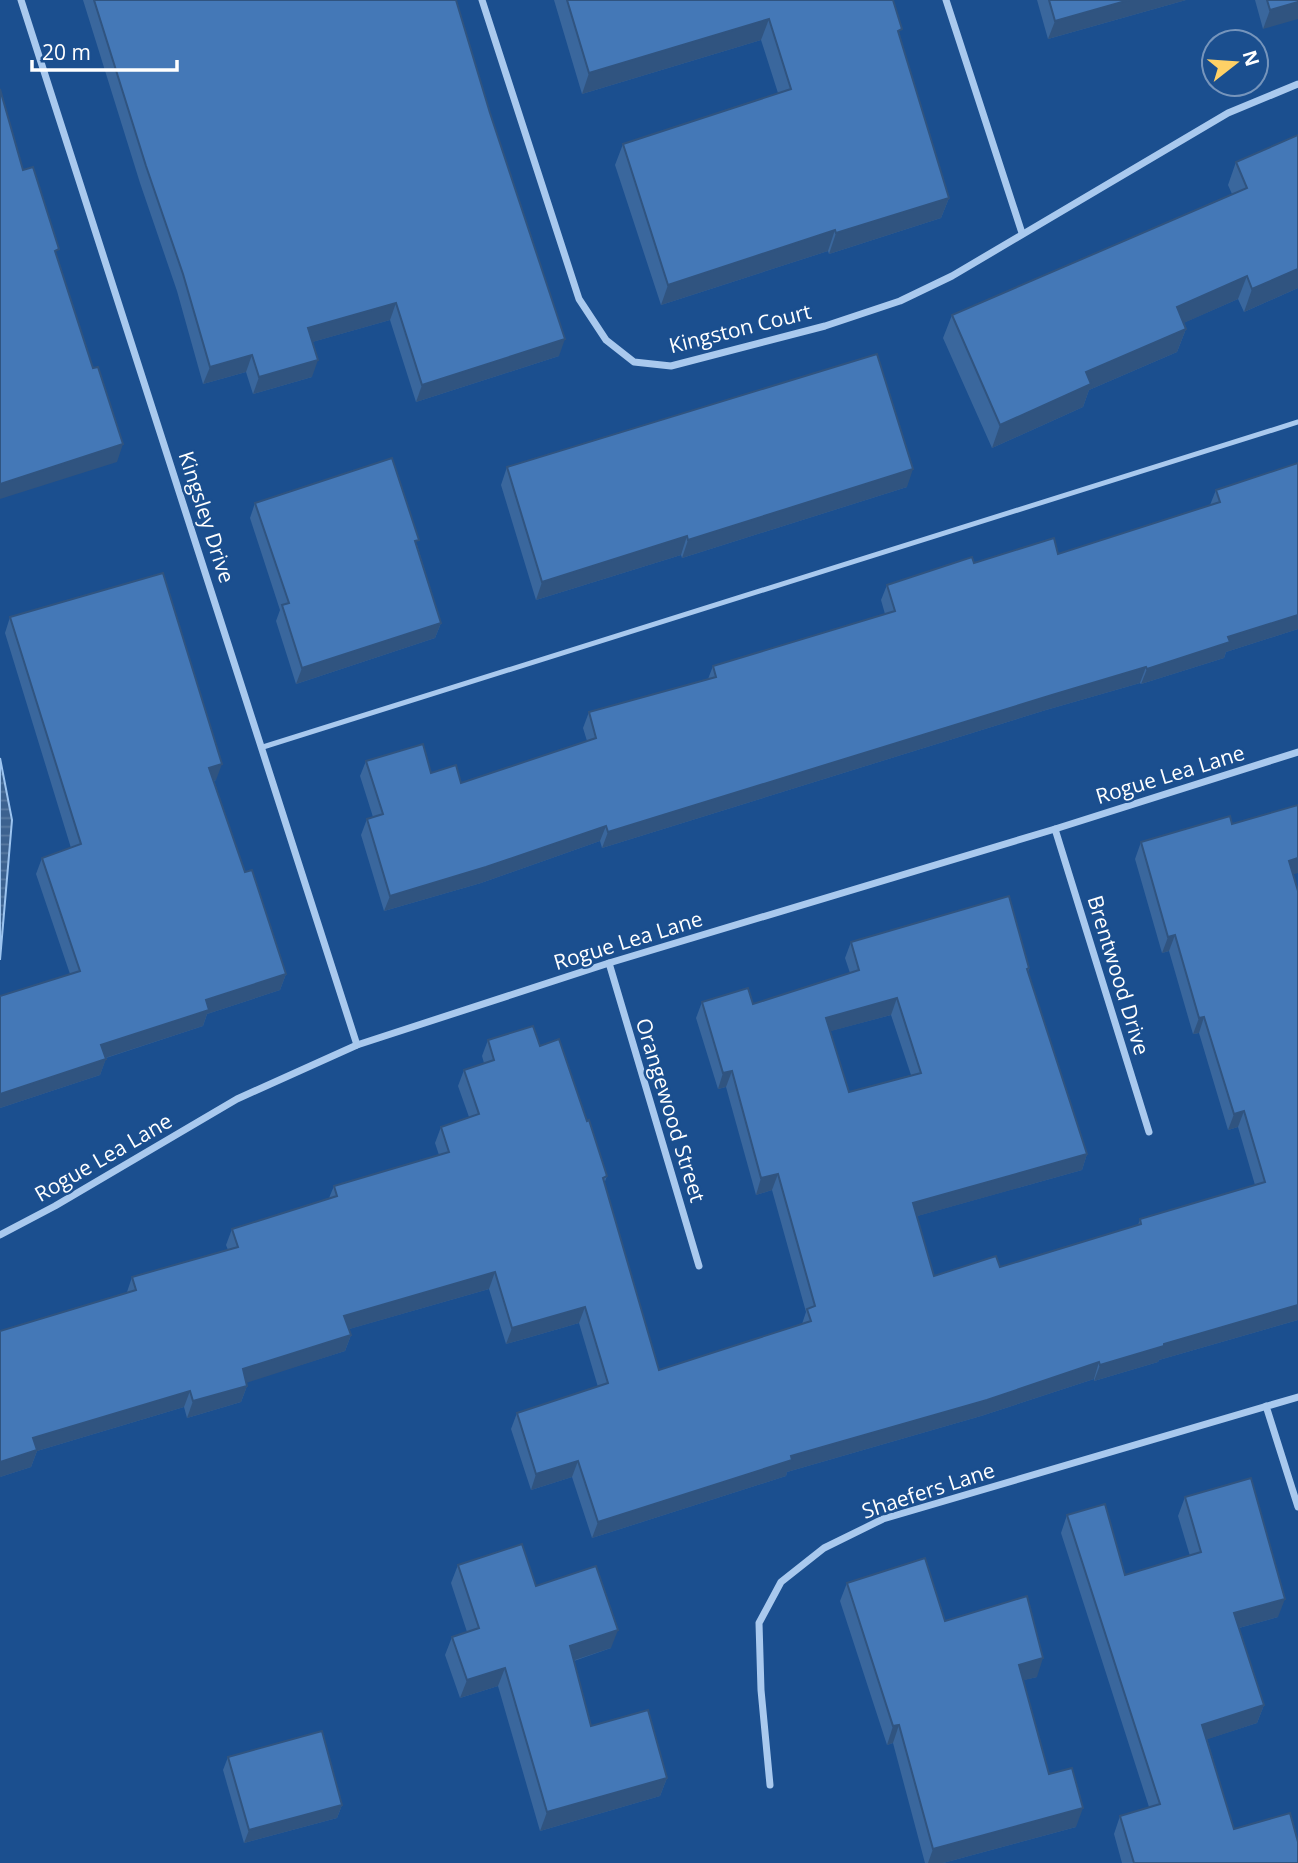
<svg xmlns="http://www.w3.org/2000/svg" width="1298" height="1863" font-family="'Open Sans',sans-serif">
<defs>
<pattern id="water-rules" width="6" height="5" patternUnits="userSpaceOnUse" patternTransform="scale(1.75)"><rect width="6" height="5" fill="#3c6290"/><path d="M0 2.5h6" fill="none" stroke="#597aa1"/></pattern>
</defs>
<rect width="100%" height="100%" fill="#1b4f8f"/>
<path fill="url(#water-rules)" stroke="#9cc4f0" stroke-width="2" d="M 0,758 L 12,820 L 0,960 Z"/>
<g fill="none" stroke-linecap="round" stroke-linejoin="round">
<path stroke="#a9c9ee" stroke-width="5" d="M 263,747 L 1298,422"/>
<g stroke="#a9c9ee" stroke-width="7">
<path d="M 21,0 L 357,1045"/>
<path d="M 482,0 L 579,299 L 606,340 L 634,362 L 671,366 L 825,326 L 900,301 L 952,276 L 1228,113 L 1298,84"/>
<path d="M 946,0 L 1022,233"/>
<path d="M 1055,829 L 1149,1132"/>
<path d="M 609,963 L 699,1266"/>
<path d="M 0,1235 L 55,1206 L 237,1099 L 357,1045 L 609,963 L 1055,829 L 1298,752"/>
<path d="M 1266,1406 L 1298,1507"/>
<path d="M 770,1785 L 761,1690 L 759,1623 L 781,1582 L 824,1548 L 883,1519 L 1298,1397"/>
</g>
</g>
<g fill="#3a679d" fill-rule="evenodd">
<path d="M 83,0 L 456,0 L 559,356 L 416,402 L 390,320 L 312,342 L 312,377 L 253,394 L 246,372 L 203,384 L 177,291 L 140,183 Z"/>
<path d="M 554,0 L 893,0 L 900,37 L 949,198 L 941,218 L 829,254 L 828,251 L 661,305 L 615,165 L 623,144 L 778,93 L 761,40 L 582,94 Z"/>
<path d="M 1037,0 L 1186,0 L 1048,39 Z"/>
<path d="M 1255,0 L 1298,0 L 1263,29 Z"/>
<path d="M 1236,162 L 1298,288 L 1244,312 L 1238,299 L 1183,323 L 1186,329 L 1177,352 L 1089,390 L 1083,407 L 992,448 L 943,338 L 952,315 L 1232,194 L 1228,185 Z"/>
<path d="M 1298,463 L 1298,629 L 1226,652 L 1224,658 L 1141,684 L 1140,683 L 1046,710 L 602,848 L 600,841 L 481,883 L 384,911 L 361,835 L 367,819 L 373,817 L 360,776 L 366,761 L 431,773 L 461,783 L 587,741 L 583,728 L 589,712 L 708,679 L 713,666 L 885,614 L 881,600 L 887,585 L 974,563 L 1058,554 L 1210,505 L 1216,490 Z"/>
<path d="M 507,467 L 907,487 L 682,558 L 681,555 L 536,600 L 501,485 Z"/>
<path d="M 255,503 L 417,545 L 441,623 L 435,638 L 296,684 L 276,621 L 280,610 L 250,518 Z"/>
<path d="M 10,617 L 216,780 L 214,781 L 245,872 L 286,974 L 280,990 L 207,1014 L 203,1026 L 106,1058 L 100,1075 L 0,1108 L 0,996 L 70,974 L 36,874 L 42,858 L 71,848 L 5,633 Z"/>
<path d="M 1232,824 L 1293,874 L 1298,891 L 1298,1320 L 1159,1360 L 1158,1362 L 1094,1381 L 1094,1379 L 981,1416 L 787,1472 L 786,1476 L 592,1538 L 572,1477 L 531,1490 L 511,1429 L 517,1413 L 598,1387 L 579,1323 L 506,1344 L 489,1289 L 349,1329 L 351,1335 L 345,1351 L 246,1382 L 247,1386 L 241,1402 L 187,1418 L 184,1407 L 37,1451 L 31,1467 L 0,1477 L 127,1292 L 132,1277 L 228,1250 L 226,1245 L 232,1229 L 329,1198 L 334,1186 L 439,1155 L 435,1143 L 441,1127 L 469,1117 L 458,1086 L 464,1070 L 484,1063 L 482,1056 L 488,1040 L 540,1046 L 587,1121 L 607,1176 L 604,1184 L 659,1370 L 802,1324 L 806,1312 L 772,1190 L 756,1195 L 726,1087 L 718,1089 L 696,1018 L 702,1002 L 753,1004 L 850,973 L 845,958 L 851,942 L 1029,968 L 1028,973 L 1087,1154 L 1082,1170 L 917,1216 L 934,1276 L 1000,1267 L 1138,1225 L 1140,1219 L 1255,1185 L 1238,1127 L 1228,1130 L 1199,1033 L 1193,1034 L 1169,951 L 1162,953 L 1135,859 L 1141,842 ZM 891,1015 L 911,1075 L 849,1092 L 830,1031 Z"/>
<path d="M 1185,1497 L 1278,1617 L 1239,1628 L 1264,1705 L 1257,1723 L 1207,1739 L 1234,1829 L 1298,1863 L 1122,1863 L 1114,1834 L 1120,1816 L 1149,1807 L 1061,1533 L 1067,1515 L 1125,1575 L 1190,1556 L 1178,1516 Z"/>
<path d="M 458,1565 L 536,1586 L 611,1648 L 574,1661 L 591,1726 L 667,1778 L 660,1796 L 540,1831 L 498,1686 L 460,1698 L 445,1655 L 452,1637 L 467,1632 L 451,1583 Z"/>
<path d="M 847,1583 L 945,1621 L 1037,1677 L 1023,1680 L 1049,1774 L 1076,1827 L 943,1863 L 925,1863 L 893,1743 L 887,1745 L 840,1601 Z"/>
<path d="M 228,1757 L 342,1805 L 337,1818 L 244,1843 L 223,1770 Z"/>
</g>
<g fill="#305480">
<path d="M 1129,0 L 1186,0 L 1048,39 L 1055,21 Z"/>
<path d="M 1298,2 L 1298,19 L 1263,29 L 1270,10 Z"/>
<path d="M 769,19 L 761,40 L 582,94 L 589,73 Z"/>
<path d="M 949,198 L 941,218 L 829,254 L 836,233 Z"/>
<path d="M 835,230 L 828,251 L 661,305 L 668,285 Z"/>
<path d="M 1298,269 L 1298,288 L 1244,312 L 1252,289 Z"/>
<path d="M 1247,276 L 1238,299 L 1168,330 L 1177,307 Z"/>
<path d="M 396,303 L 390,320 L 302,345 L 308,328 Z"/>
<path d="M 1186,329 L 1177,352 L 1089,390 L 1083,407 L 992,448 L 1000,425 L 1086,372 Z"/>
<path d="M 565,339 L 559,356 L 416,402 L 422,385 Z"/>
<path d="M 252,355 L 246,372 L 203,384 L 210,367 Z"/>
<path d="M 318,360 L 312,377 L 253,394 L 259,377 Z"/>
<path d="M 123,444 L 117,462 L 0,499 L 0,484 Z"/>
<path d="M 913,469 L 907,487 L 682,558 L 688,540 Z"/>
<path d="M 687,536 L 681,555 L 536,600 L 542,582 Z"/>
<path d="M 1298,615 L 1298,629 L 1226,652 L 1224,658 L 1141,684 L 1147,669 L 1228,637 Z"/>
<path d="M 441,623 L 435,638 L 296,684 L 302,668 Z"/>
<path d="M 1146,667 L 1140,683 L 1046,710 L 602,848 L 608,832 L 1052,695 Z"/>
<path d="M 222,764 L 216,780 L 203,784 L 209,768 Z"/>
<path d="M 606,826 L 600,841 L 481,883 L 384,911 L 390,896 Z"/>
<path d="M 1298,858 L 1298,873 L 1284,877 L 1289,861 Z"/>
<path d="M 1175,935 L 1169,951 L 1162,953 L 1168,937 Z"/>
<path d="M 286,974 L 280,990 L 207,1014 L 203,1026 L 96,1061 L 101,1045 L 206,1000 Z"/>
<path d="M 897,998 L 891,1015 L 820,1034 L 826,1018 Z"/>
<path d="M 1204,1017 L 1199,1033 L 1193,1034 L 1199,1018 Z"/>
<path d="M 106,1059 L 100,1075 L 0,1108 L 0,1094 Z"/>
<path d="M 732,1071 L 726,1087 L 718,1089 L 723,1073 Z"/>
<path d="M 1244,1111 L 1238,1127 L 1228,1130 L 1234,1114 Z"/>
<path d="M 1087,1154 L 1082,1170 L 907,1219 L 913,1203 Z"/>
<path d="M 778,1174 L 772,1190 L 756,1195 L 761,1178 Z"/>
<path d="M 495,1272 L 489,1289 L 339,1332 L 344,1316 Z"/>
<path d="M 1298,1305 L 1298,1320 L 1159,1360 L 1158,1362 L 1094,1381 L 1100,1365 L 1164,1344 Z"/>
<path d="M 585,1307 L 579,1323 L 506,1344 L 512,1328 Z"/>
<path d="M 351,1335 L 345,1351 L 237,1386 L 243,1369 Z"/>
<path d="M 1099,1362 L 1094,1379 L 981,1416 L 787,1472 L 786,1476 L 592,1538 L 598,1522 L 791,1456 Z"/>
<path d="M 247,1386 L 241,1402 L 187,1418 L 193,1401 Z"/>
<path d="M 190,1391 L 184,1407 L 37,1451 L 31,1467 L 0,1477 L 0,1462 L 33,1438 Z"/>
<path d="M 578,1461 L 572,1477 L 531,1490 L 536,1474 Z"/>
<path d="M 1285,1599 L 1278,1617 L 1228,1631 L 1234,1613 Z"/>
<path d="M 618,1630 L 611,1648 L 563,1664 L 570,1646 Z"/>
<path d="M 1043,1658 L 1037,1677 L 1013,1683 L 1019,1665 Z"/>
<path d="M 505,1668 L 498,1686 L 460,1698 L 467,1680 Z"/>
<path d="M 1264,1705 L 1257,1723 L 1196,1743 L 1202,1725 Z"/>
<path d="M 899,1725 L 893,1743 L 887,1745 L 893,1726 Z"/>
<path d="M 667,1778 L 660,1796 L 540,1831 L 547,1812 Z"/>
<path d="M 342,1805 L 337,1818 L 244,1843 L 249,1830 Z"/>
<path d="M 1083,1808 L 1076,1827 L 943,1863 L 928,1863 L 933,1849 Z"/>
</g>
<g fill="#4478b7" stroke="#305480" stroke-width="2" fill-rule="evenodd">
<path d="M 94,0 L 456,0 L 490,113 L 565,339 L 422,385 L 396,303 L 308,328 L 318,360 L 259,377 L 252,355 L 210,367 L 183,274 L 146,166 Z"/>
<path d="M 567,0 L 893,0 L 902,29 L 898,31 L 949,198 L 836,233 L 835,230 L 668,285 L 623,144 L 791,89 L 769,19 L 589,73 Z"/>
<path d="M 1049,0 L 1129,0 L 1055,21 Z"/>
<path d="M 1267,0 L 1298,0 L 1298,2 L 1270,10 Z"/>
<path d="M 0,89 L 23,170 L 33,167 L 59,249 L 55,251 L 93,368 L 98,367 L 123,444 L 0,484 Z"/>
<path d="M 1298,135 L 1298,269 L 1252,289 L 1247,276 L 1177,307 L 1186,329 L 1086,372 L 1091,384 L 1000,425 L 952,315 L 1247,188 L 1236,162 Z"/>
<path d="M 877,354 L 913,469 L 688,540 L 687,536 L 542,582 L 507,467 Z"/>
<path d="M 392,458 L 419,540 L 415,541 L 441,623 L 302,668 L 282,605 L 289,603 L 255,503 Z"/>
<path d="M 1298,463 L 1298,615 L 1228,637 L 1230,642 L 1147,669 L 1146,667 L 1052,695 L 608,832 L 606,826 L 486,867 L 390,896 L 367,819 L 383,814 L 366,761 L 423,744 L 431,773 L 456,765 L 461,783 L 596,738 L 589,712 L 716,677 L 713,666 L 895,611 L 887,585 L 972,557 L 974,563 L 1054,538 L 1058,554 L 1220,502 L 1216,490 Z"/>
<path d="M 163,573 L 222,764 L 209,768 L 245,872 L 252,870 L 286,974 L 206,1000 L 209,1010 L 101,1045 L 106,1059 L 0,1094 L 0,996 L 80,971 L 42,858 L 81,844 L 10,617 Z"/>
<path d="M 1298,805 L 1298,858 L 1289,861 L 1298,891 L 1298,1305 L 1164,1344 L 1164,1346 L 1100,1365 L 1099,1362 L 987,1400 L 791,1456 L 792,1460 L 598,1522 L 578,1461 L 536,1474 L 517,1413 L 608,1383 L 585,1307 L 512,1328 L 495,1272 L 344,1316 L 351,1335 L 243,1369 L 247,1386 L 193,1401 L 190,1391 L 33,1438 L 37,1450 L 0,1462 L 0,1331 L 136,1290 L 132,1277 L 238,1247 L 232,1229 L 337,1196 L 334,1186 L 449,1152 L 441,1127 L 479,1114 L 464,1070 L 494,1060 L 488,1040 L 533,1026 L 540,1046 L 559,1039 L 587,1121 L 589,1120 L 607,1176 L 603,1178 L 659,1370 L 811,1321 L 807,1309 L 815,1306 L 778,1174 L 761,1178 L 732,1071 L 723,1073 L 702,1002 L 748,988 L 753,1004 L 859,970 L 851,942 L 1009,896 L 1029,968 L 1027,969 L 1087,1154 L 913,1203 L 934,1276 L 996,1256 L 1000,1267 L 1141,1224 L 1140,1219 L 1265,1182 L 1244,1111 L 1234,1114 L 1204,1017 L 1199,1018 L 1175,935 L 1168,937 L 1141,842 L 1230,816 L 1232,824 ZM 897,998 L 921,1073 L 849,1092 L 826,1018 Z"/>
<path d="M 1251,1478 L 1285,1599 L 1234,1613 L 1264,1705 L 1202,1725 L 1234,1829 L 1290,1813 L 1298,1842 L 1298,1863 L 1134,1863 L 1120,1816 L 1160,1804 L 1067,1515 L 1105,1504 L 1125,1575 L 1201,1552 L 1185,1497 Z"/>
<path d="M 522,1544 L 536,1586 L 596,1566 L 618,1630 L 570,1646 L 591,1726 L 648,1710 L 667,1778 L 547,1812 L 505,1668 L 467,1680 L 452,1637 L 479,1628 L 458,1565 Z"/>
<path d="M 925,1558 L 945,1621 L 1027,1596 L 1043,1658 L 1019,1665 L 1049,1774 L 1072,1768 L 1083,1808 L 933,1849 L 899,1725 L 893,1726 L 847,1583 Z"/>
<path d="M 322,1731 L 342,1805 L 249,1830 L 228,1757 Z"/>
</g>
<g text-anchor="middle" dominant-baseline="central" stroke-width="5" stroke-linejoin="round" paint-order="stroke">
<g font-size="21" fill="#fff" stroke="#1b4f8f">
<text transform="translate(740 328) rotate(-14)">Kingston Court</text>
<text transform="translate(207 517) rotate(72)">Kingsley Drive</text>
<text transform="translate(1170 774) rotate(-17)">Rogue Lea Lane</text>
<text transform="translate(628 940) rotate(-17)">Rogue Lea Lane</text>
<text transform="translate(1119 975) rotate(73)">Brentwood Drive</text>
<text transform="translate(671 1110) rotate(73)">Orangewood Street</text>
<text transform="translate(103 1157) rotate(-30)">Rogue Lea Lane</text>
<text transform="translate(928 1490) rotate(-18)">Shaefers Lane</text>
</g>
</g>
<g transform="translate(1235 63) rotate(73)"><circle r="33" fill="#1b4f8f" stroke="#7695bc" stroke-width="2"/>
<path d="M0-5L12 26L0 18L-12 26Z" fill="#ffd166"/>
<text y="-10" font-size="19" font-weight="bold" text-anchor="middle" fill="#ffffff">N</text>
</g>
<path d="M32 60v10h145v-10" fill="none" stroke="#ffffff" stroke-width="3.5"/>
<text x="42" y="60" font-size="21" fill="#ffffff" stroke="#1b4f8f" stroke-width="5" paint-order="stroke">20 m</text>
</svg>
